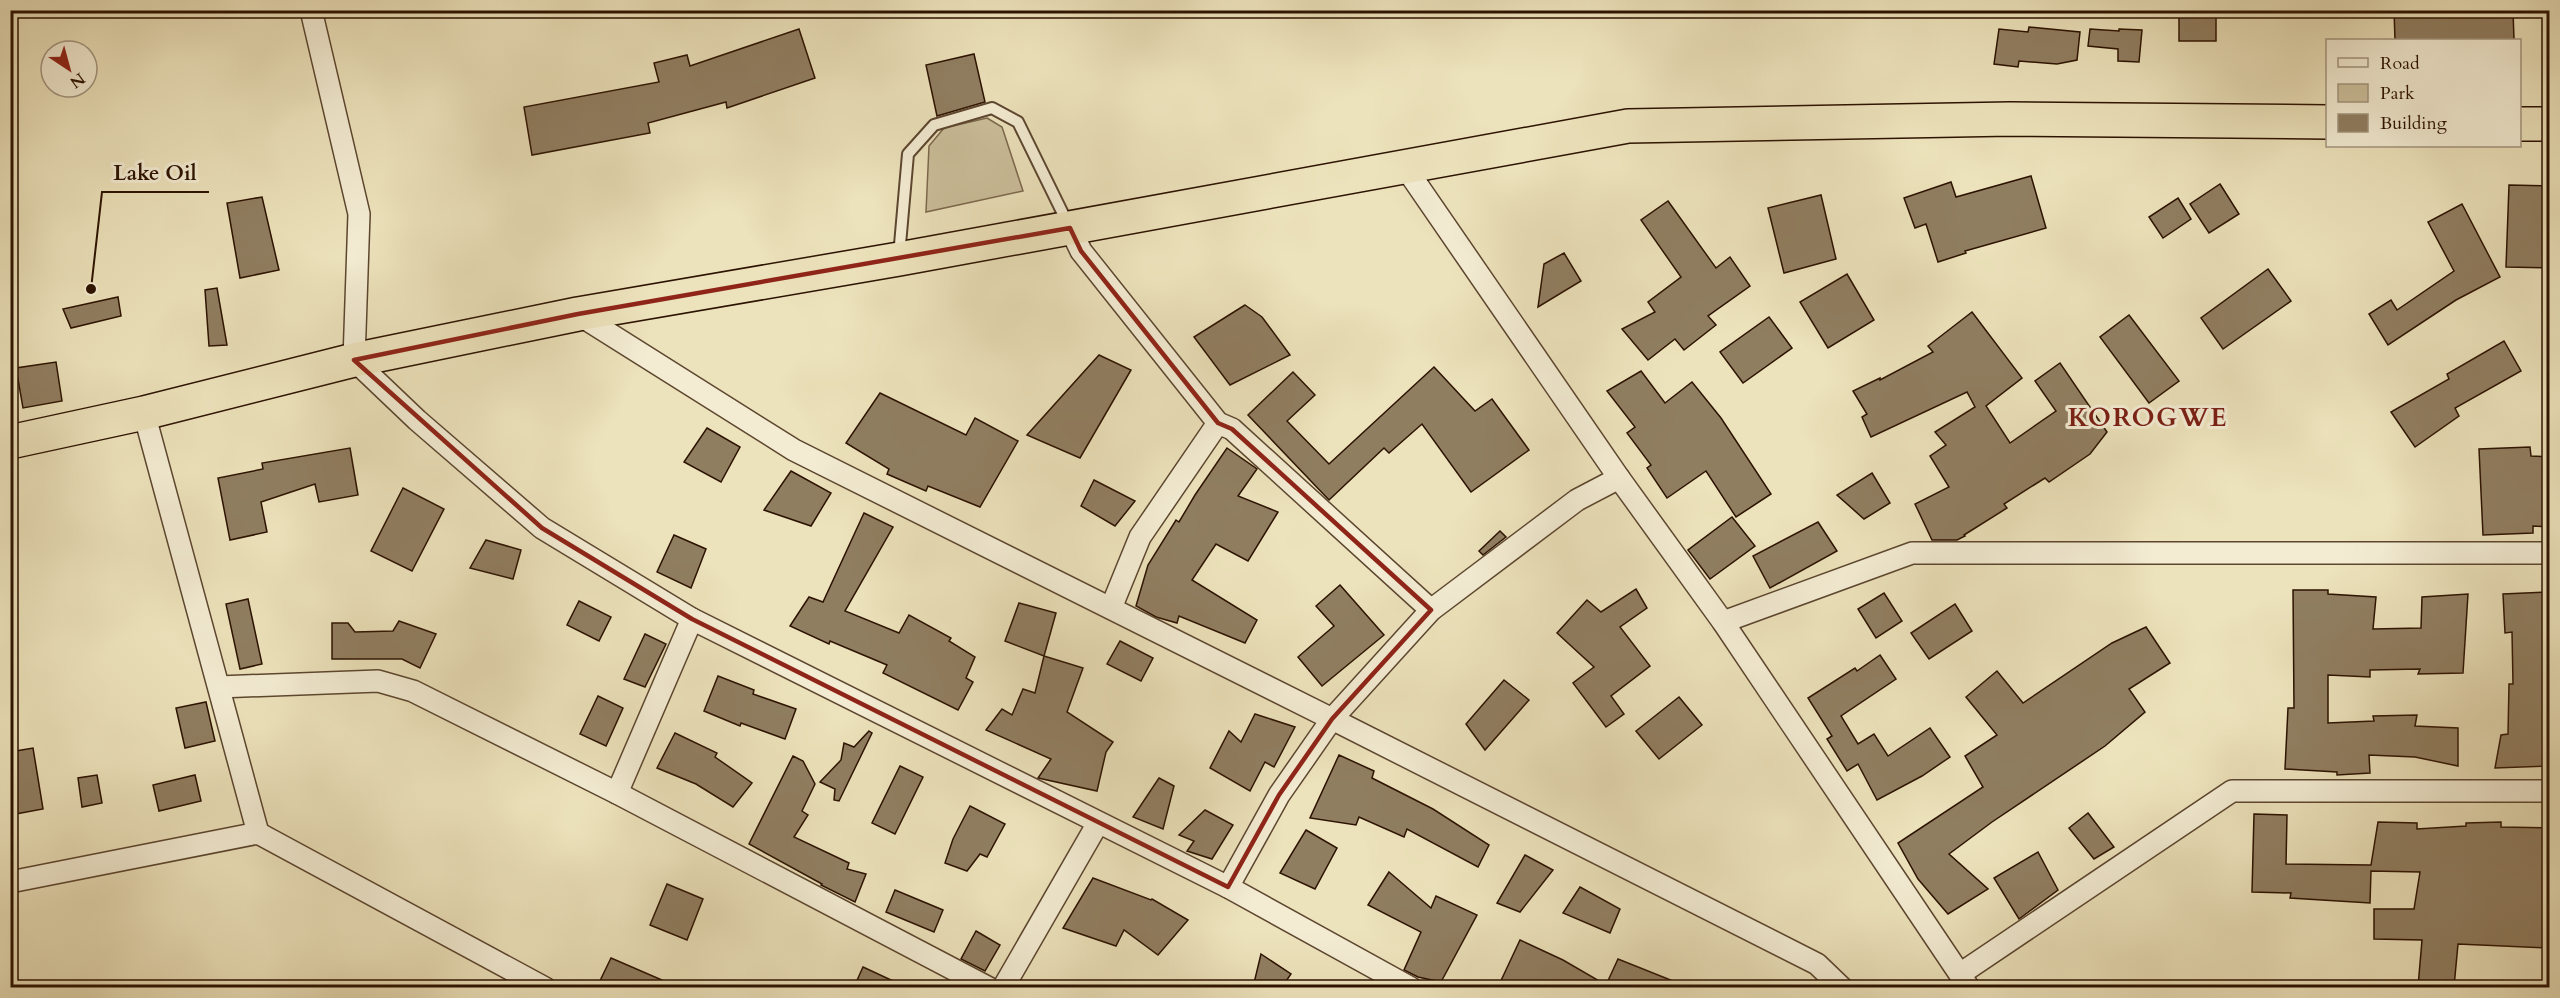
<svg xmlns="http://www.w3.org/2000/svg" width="2560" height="998" font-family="Cardo,serif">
<rect width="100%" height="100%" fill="#ece2bb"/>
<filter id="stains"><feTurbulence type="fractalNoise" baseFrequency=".00333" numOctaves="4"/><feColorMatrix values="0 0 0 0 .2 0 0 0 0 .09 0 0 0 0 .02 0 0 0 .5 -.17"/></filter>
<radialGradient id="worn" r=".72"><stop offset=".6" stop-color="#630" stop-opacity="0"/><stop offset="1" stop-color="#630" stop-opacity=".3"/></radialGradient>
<path fill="#cbbf9b" stroke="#7c684e" stroke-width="1.5" d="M 987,118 L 1002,127 L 1023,191 L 926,212 L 929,146 L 944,128 Z"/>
<g fill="#907e61" stroke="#2c1200" stroke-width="1.5">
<path d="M 2394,10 L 2513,10 L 2514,40 L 2395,40 Z"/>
<rect x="2179" y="16" width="37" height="25"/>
<path d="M 2029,27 L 2080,32 L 2077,60 L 2057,64 L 2019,61 L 2018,67 L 1994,64 L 1999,29 L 2028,32 Z"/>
<path d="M 799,29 L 815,78 L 727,108 L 726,102 L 648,123 L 650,133 L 532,155 L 524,107 L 659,82 L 654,63 L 687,55 L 690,66 Z"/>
<path d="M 2090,29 L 2119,31 L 2119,29 L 2142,30 L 2139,62 L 2118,61 L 2118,49 L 2088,46 Z"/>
<path d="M 974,54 L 985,102 L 937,116 L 926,65 Z"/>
<path d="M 2031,176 L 2046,228 L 1965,251 L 1966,253 L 1938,262 L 1926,224 L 1915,228 L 1904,198 L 1951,182 L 1956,197 Z"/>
<path d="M 2220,184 L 2239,214 L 2209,233 L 2190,204 Z"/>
<path d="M 2509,185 L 2550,186 L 2550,268 L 2506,267 Z"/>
<path d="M 1821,195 L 1836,259 L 1784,273 L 1768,208 Z"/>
<path d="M 262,197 L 279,270 L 240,278 L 227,203 Z"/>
<path d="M 2178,198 L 2191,219 L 2163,238 L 2149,217 Z"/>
<path d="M 1668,201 L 1716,268 L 1730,257 L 1750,286 L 1708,316 L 1716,325 L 1684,350 L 1675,339 L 1648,360 L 1622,329 L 1655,312 L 1648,302 L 1681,277 L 1641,220 Z"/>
<path d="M 2462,204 L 2500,277 L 2456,300 L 2388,345 L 2369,314 L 2391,300 L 2397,310 L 2454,271 L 2428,222 Z"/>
<path d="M 1564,253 L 1581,281 L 1538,307 L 1544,264 Z"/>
<path d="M 2268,269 L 2291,301 L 2223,349 L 2201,318 Z"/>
<path d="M 1847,274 L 1874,320 L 1828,348 L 1800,302 Z"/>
<path d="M 217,288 L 227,345 L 209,346 L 205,290 Z"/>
<path d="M 118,297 L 121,316 L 71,328 L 63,309 Z"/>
<path d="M 1245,305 L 1262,317 L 1290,355 L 1230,385 L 1194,337 Z"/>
<path d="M 1972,312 L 2022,378 L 1986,406 L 2010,443 L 2056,411 L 2035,381 L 2060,363 L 2107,432 L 2090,454 L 2049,482 L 2045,478 L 2004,504 L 2007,508 L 1964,535 L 1965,536 L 1957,540 L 1932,540 L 1915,504 L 1949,487 L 1930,456 L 1946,445 L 1935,432 L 1975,407 L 1967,392 L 1871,437 L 1862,417 L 1867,414 L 1853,391 L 1880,378 L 1880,380 L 1933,352 L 1928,346 Z"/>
<path d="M 2129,315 L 2179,381 L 2149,403 L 2100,337 Z"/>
<path d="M 1769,317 L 1792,348 L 1743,383 L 1720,352 Z"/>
<path d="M 2504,341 L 2521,371 L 2455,408 L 2459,416 L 2415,447 L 2391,412 L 2449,379 L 2447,374 Z"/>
<path d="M 1099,355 L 1131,370 L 1080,458 L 1027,435 Z"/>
<path d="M 56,362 L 62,401 L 23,408 L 16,368 Z"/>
<path d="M 1434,367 L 1475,411 L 1492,399 L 1529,450 L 1471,492 L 1422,424 L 1389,453 L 1384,448 L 1329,500 L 1248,415 L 1293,372 L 1315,395 L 1287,421 L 1329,464 Z"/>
<path d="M 1641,371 L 1665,403 L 1692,382 L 1721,418 L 1771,494 L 1736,517 L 1706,471 L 1667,498 L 1647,468 L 1651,465 L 1627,433 L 1635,427 L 1607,391 Z"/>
<path d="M 880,393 L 966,435 L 975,418 L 1018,441 L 980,507 L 928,486 L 926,491 L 887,474 L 889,469 L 846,443 Z"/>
<path d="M 707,428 L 740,447 L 721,482 L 684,462 Z"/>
<path d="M 2530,447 L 2531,456 L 2550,457 L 2550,527 L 2533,526 L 2533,533 L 2483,535 L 2479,449 Z"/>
<path d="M 350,448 L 358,495 L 319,502 L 315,484 L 261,502 L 267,532 L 230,540 L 218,478 L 263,469 L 262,463 Z"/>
<path d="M 1227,448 L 1257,469 L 1238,496 L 1278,512 L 1248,561 L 1216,544 L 1192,580 L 1257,620 L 1245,643 L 1179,616 L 1177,623 L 1156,617 L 1136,606 L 1148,565 L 1176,520 L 1179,522 L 1195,495 Z"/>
<path d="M 791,471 L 831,493 L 811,526 L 764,510 Z"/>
<path d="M 1872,473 L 1890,503 L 1864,519 L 1837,495 Z"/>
<path d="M 1094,480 L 1135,501 L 1115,526 L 1081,506 Z"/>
<path d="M 403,488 L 444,509 L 412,571 L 371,551 Z"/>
<path d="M 864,513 L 893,527 L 845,611 L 899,633 L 909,615 L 951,638 L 949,641 L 975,657 L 966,678 L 973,682 L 958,710 L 883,673 L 887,665 L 830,641 L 829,644 L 790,626 L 809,597 L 823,602 Z"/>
<path d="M 1732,517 L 1755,546 L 1710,579 L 1688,550 Z"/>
<path d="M 1818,522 L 1837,551 L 1770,588 L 1753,556 Z"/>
<path d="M 1500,531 L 1506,537 L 1483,555 L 1479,551 Z"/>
<path d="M 674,535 L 706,549 L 691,588 L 657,572 Z"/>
<path d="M 486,540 L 521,550 L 513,579 L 470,568 Z"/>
<path d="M 1340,585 L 1384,635 L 1322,686 L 1298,657 L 1334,626 L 1316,606 Z"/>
<path d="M 1636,589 L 1647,608 L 1620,627 L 1650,666 L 1611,696 L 1624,714 L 1606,727 L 1573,683 L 1594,667 L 1557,633 L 1587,600 L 1601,612 Z"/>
<path d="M 2293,590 L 2328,590 L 2328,594 L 2376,597 L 2373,629 L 2421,628 L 2422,597 L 2468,594 L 2463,673 L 2418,674 L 2420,669 L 2370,670 L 2370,677 L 2328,675 L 2328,723 L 2374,721 L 2373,716 L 2417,715 L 2415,726 L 2458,728 L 2458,766 L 2415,757 L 2369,755 L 2370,773 L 2337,775 L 2337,772 L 2285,769 L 2288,708 L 2294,708 Z"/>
<path d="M 2550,592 L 2550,766 L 2495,768 L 2501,735 L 2508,734 L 2509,684 L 2513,684 L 2512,632 L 2505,633 L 2503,594 Z"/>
<path d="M 1884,593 L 1902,621 L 1876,638 L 1858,609 Z"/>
<path d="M 248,599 L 262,664 L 240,669 L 226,604 Z"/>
<path d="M 579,601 L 611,617 L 599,641 L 567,625 Z"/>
<path d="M 1019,603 L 1056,613 L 1044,656 L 1005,641 Z"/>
<path d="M 1955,604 L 1972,631 L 1929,659 L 1911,633 Z"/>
<path d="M 399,621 L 436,634 L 420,668 L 402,659 L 332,659 L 332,623 L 348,623 L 355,632 L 393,631 Z"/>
<path d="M 2146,627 L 2170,663 L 2129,689 L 2145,712 L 2105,746 L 1992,822 L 1949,854 L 1988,889 L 1948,914 L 1918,879 L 1898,843 L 1983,787 L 1965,756 L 1997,735 L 1966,697 L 1997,671 L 2023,703 L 2112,643 Z"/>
<path d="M 645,634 L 666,644 L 645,687 L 624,679 Z"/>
<path d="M 1120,641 L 1153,658 L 1141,681 L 1107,664 Z"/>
<path d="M 1880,655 L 1896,679 L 1841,716 L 1858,744 L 1874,734 L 1888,756 L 1930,728 L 1950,757 L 1922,776 L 1877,800 L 1858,764 L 1847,771 L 1827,739 L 1832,736 L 1808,698 L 1855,668 L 1857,671 Z"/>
<path d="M 1044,656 L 1083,668 L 1067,712 L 1113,742 L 1106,752 L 1097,791 L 1038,778 L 1051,759 L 986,730 L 1002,709 L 1012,715 L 1023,689 L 1035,693 Z"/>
<path d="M 718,676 L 754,690 L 753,694 L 796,709 L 785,739 L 741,723 L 740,726 L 704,711 Z"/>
<path d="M 1504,680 L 1529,700 L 1485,750 L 1466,724 Z"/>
<path d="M 598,696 L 623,708 L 606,746 L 580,734 Z"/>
<path d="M 1679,697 L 1702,725 L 1659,759 L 1636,731 Z"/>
<path d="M 206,702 L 215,741 L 185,748 L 176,708 Z"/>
<path d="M 1255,714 L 1295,727 L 1274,767 L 1265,762 L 1250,791 L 1210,768 L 1229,731 L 1241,742 Z"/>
<path d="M 869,731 L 872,733 L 839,801 L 834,800 L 835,789 L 820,782 L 841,760 L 844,743 L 854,747 Z"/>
<path d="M 675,733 L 717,753 L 715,757 L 752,783 L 733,807 L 696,784 L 657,768 Z"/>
<path d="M 33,748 L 43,809 L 10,815 L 10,752 Z"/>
<path d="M 1339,755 L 1374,771 L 1372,778 L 1433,809 L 1489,845 L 1478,867 L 1407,829 L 1404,837 L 1359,817 L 1356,825 L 1310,818 Z"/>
<path d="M 793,756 L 803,761 L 815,784 L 802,811 L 808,815 L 794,837 L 849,863 L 847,869 L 866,874 L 855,902 L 821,885 L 822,884 L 749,844 Z"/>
<path d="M 900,766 L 923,777 L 895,834 L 872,823 Z"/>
<path d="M 97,775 L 102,803 L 82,807 L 78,778 Z"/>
<path d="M 195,775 L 201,801 L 159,811 L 153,785 Z"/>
<path d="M 1159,778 L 1174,786 L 1163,829 L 1133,817 Z"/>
<path d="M 970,806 L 1005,824 L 987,857 L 980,854 L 967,871 L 945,863 L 953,839 Z"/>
<path d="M 1205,810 L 1233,825 L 1212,859 L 1187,851 L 1194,841 L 1179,835 Z"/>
<path d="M 2088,813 L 2114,847 L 2094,859 L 2069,828 Z"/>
<path d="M 2254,814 L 2287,815 L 2286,864 L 2371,865 L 2378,822 L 2417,823 L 2417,829 L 2466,826 L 2466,823 L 2501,822 L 2501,827 L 2550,828 L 2550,948 L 2458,944 L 2454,987 L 2418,987 L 2422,940 L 2374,939 L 2374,909 L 2414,909 L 2420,872 L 2371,871 L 2370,903 L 2290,898 L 2291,893 L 2252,892 Z"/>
<path d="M 1306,830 L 1337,848 L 1315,889 L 1280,873 Z"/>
<path d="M 2038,852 L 2058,890 L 2019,919 L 1994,878 Z"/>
<path d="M 1525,855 L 1553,870 L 1520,912 L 1497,903 Z"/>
<path d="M 1389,872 L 1431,908 L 1436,896 L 1477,915 L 1441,982 L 1418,977 L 1404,970 L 1421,932 L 1368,905 Z"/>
<path d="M 1093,878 L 1151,900 L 1152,899 L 1188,920 L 1158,955 L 1124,930 L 1116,946 L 1063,928 Z"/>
<path d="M 667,884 L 703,899 L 687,940 L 650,925 Z"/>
<path d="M 1580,887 L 1620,909 L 1610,933 L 1563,913 Z"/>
<path d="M 895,890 L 943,910 L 934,932 L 886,912 Z"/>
<path d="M 976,931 L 1000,945 L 985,971 L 961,959 Z"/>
<path d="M 1520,940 L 1563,960 L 1606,985 L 1618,959 L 1688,987 L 1498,987 Z"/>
<path d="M 1261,954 L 1291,974 L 1282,987 L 1265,987 L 1254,983 Z"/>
<path d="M 611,958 L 678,987 L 597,987 Z"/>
<path d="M 863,967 L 906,987 L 854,987 Z"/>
</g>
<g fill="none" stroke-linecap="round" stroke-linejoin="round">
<defs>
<path id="lane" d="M 899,256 L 908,154 L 934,125 L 992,108 L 1018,122 L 1068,224"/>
<g id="street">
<path d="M 311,10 L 359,214 L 354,360 L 417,420 L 542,528 L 692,619 L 1228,887 L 1411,988"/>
<path d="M 1405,167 L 1619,478 L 1723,622 L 1969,988"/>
<path d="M 1070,228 L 1081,251 L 1218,423 L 1232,429 L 1431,610"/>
<path d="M 578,314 L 794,450 L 1332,719 L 1431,610 L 1577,500 L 1619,478"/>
<path d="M 144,413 L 258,833"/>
<path d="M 1111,608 L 1140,537 L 1218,423"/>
<path d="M 1723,622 L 1912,553 L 2550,553"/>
<path d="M 219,687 L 378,681 L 413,691 L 617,793 L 989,988"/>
<path d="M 617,793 L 692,619"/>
<path d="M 10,882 L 258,833 L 545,988"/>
<path d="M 1228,887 L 1279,795 L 1332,719 L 1817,964 L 1842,988"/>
<path d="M 1960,974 L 2232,791 L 2550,791"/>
<path d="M 1003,988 L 1098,823"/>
</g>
<g id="highway">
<path d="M 2520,124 L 2550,124"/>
<path d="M 10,442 L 144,413 L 354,360 L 578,314 L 899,259 L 1628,126 L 2010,119 L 2328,122"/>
</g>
</defs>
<use href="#lane" stroke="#5c462f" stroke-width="14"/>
<use href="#street" stroke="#5c462f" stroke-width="24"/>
<use href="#highway" stroke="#2c1200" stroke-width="36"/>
<use href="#lane" stroke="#f3ecd3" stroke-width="10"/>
<use href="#street" stroke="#f3ecd3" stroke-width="21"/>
<use href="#highway" stroke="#ece2bb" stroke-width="33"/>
</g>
<path fill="none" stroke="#8f2418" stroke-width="4.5" stroke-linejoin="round" d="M 1070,228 L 1081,251 L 1218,423 L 1232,429 L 1431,610 L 1332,719 L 1279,795 L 1228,887 L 692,619 L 542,528 L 354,360 L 578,314 Z"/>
<g text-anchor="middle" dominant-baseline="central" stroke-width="6" stroke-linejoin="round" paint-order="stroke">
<g font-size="26" font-weight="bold" letter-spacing="1.5" fill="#7a1f14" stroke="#f3ecd3">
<text x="2148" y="417">KOROGWE</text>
</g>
</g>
<path fill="none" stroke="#2c1200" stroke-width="2" d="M91 289L102 192H209"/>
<circle fill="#2c1200" stroke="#f3ecd3" stroke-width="2" cx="91" cy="289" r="6"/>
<g font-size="21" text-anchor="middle" font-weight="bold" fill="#2c1200" stroke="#f3ecd3" stroke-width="6" stroke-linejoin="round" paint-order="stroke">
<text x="155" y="180">Lake Oil</text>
</g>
<rect width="2560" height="998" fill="none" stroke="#ece2bb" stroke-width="36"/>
<rect x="12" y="12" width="2536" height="974" fill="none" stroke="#2c1200" stroke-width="3"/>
<rect x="18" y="18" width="2524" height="962" fill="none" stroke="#2c1200" stroke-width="1.5"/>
<rect x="2326" y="39" width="195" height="108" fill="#f3ecd3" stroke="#a3957f" stroke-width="1.5"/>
<rect x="2338" y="58" width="30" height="9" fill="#f3ecd3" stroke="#a3957f" stroke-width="1.5"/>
<text x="2380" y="69" font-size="18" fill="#2c1200">Road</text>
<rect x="2338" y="84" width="30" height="18" fill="#cbbf9b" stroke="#a3957f" stroke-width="1.5"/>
<text x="2380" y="99" font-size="18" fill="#2c1200">Park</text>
<rect x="2338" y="114" width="30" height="18" fill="#907e61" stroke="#a3957f" stroke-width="1.5"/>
<text x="2380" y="129" font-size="18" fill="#2c1200">Building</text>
<g transform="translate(69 69) rotate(144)"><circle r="28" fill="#f3ecd3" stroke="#a3957f" stroke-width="1.5"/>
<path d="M0-4.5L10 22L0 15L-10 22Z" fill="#8f2418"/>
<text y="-9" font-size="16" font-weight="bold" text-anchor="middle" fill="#2c1200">N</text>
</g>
<rect width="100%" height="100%" filter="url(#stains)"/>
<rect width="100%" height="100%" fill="url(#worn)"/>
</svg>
